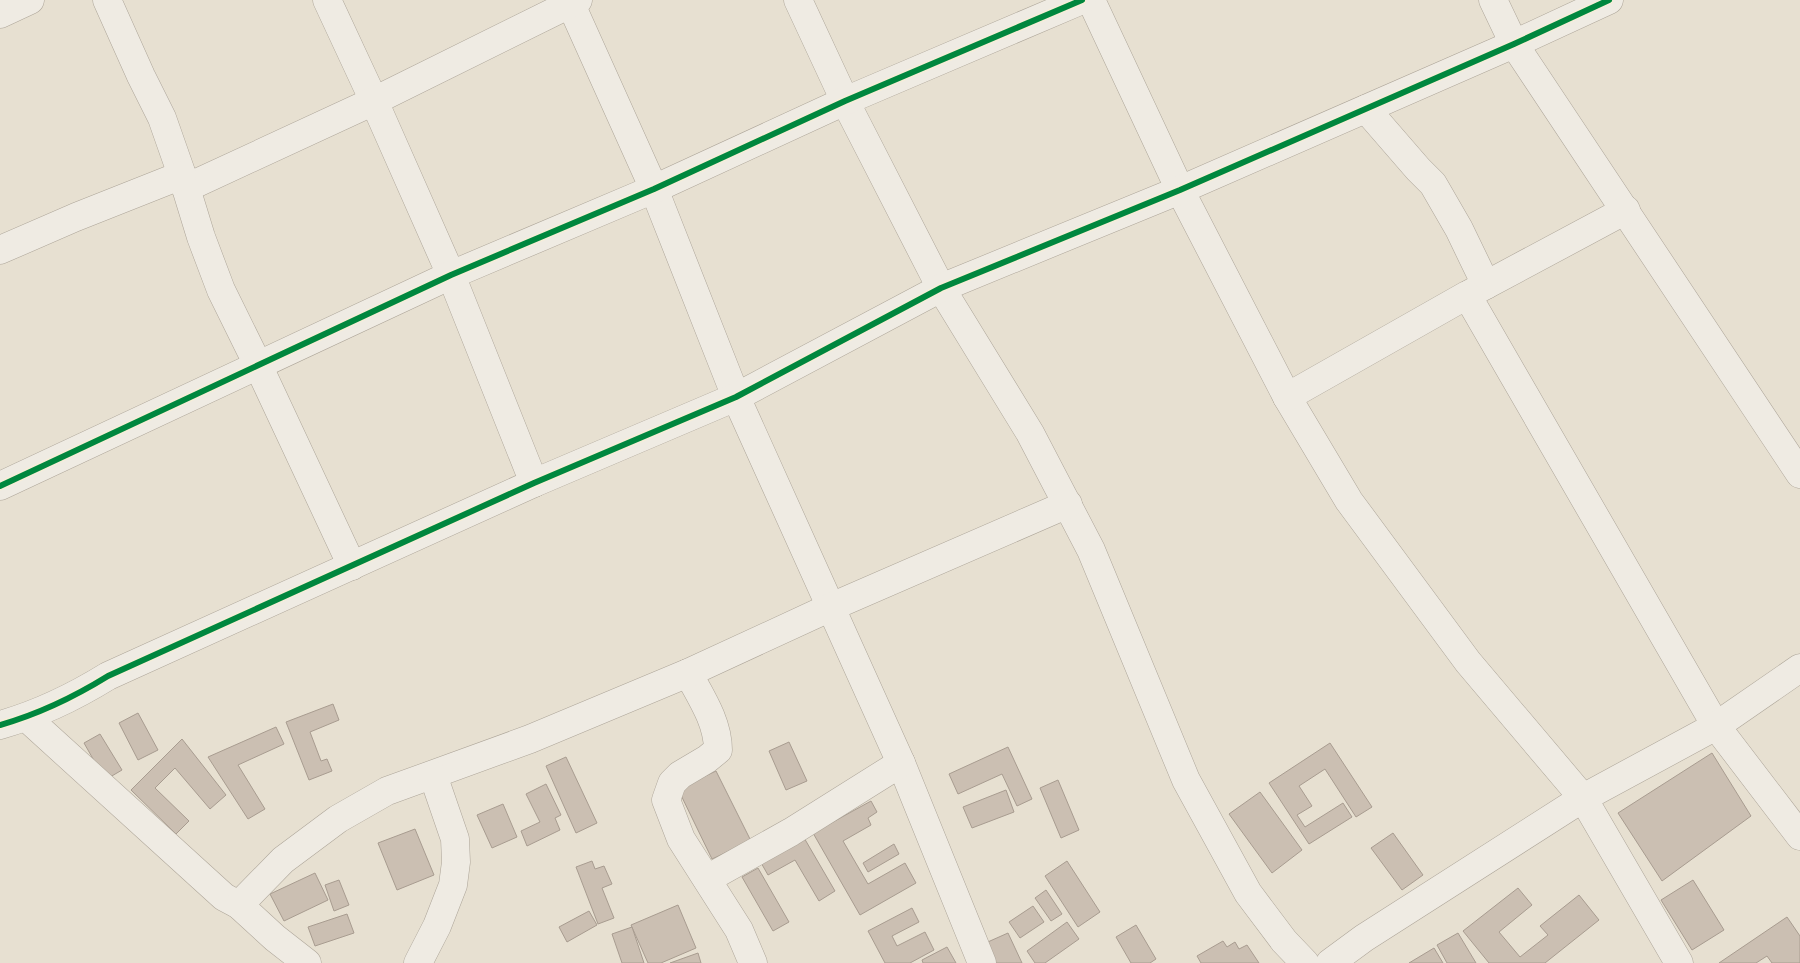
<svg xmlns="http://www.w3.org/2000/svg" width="1800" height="963" font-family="'Roboto Serif',serif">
<rect width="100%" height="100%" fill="#e7e0d1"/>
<g fill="#cbbfb2" stroke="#a89c90">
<path d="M 333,704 L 339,720 L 310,732 L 321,761 L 327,759 L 332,771 L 309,780 L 286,722 Z"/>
<path d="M 138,713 L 158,750 L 138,760 L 119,723 Z"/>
<path d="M 276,727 L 284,744 L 238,765 L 265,809 L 248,819 L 208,757 Z"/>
<path d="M 100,734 L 122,770 L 105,780 L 84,743 Z"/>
<path d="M 182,739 L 226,795 L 210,809 L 175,768 L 155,788 L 189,821 L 176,834 L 131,790 Z"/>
<path d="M 789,742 L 807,781 L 786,790 L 769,751 Z"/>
<path d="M 1330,743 L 1372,807 L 1356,817 L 1325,769 L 1299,786 L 1312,806 L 1297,815 L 1305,827 L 1343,803 L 1352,817 L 1309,844 L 1269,783 Z"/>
<path d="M 1008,747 L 1032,799 L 1017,806 L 1002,774 L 958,794 L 949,774 Z"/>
<path d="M 1712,753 L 1751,816 L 1662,881 L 1618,813 Z"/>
<path d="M 566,757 L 597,823 L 576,833 L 546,766 Z"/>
<path d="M 716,771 L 751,841 L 712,859 L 678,789 Z"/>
<path d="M 1058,780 L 1079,830 L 1061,838 L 1040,788 Z"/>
<path d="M 546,784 L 561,815 L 555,818 L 560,830 L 527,846 L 521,831 L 540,822 L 526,794 Z"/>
<path d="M 1006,790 L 1014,812 L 972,828 L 963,807 Z"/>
<path d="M 1260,792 L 1302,850 L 1272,873 L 1229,814 Z"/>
<path d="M 871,801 L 877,812 L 868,818 L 871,825 L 843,841 L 868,884 L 905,863 L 916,883 L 860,915 L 813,833 Z"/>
<path d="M 503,804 L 517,837 L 492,848 L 477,815 Z"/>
<path d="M 415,829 L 434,875 L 397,890 L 378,843 Z"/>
<path d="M 1393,833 L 1423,875 L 1402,890 L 1371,848 Z"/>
<path d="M 803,836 L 835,891 L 819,901 L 795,860 L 768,875 L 760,861 Z"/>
<path d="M 894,844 L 899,854 L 868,872 L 863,863 Z"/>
<path d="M 592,861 L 595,869 L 604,866 L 612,884 L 602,888 L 614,918 L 598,924 L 576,867 Z"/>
<path d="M 1067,861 L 1100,912 L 1078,927 L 1045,876 Z"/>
<path d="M 758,868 L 789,922 L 773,931 L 742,877 Z"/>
<path d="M 315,873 L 328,900 L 284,921 L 270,894 Z"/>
<path d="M 339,880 L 349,905 L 334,911 L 325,885 Z"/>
<path d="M 1693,880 L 1724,930 L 1692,950 L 1661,900 Z"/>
<path d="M 1518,888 L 1532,905 L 1499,932 L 1520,957 L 1548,935 L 1540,926 L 1579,895 L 1599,920 L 1545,963 L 1489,963 L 1463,931 Z"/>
<path d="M 1046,890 L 1062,914 L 1051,921 L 1035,898 Z"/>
<path d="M 678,905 L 696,948 L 661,963 L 648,963 L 631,925 Z"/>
<path d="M 1033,906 L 1044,922 L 1020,938 L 1009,922 Z"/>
<path d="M 912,908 L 919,922 L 892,936 L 897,946 L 925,932 L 934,950 L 910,963 L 885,963 L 868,931 Z"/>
<path d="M 589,911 L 597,925 L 567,942 L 559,927 Z"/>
<path d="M 347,914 L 354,933 L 315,946 L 308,927 Z"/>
<path d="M 1787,917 L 1800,936 L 1800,963 L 1772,963 L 1767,956 L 1756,963 L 1719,963 Z"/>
<path d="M 1067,922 L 1079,939 L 1045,963 L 1035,963 L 1027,951 Z"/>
<path d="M 1136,925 L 1156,959 L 1150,963 L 1131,963 L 1116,937 Z"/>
<path d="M 632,927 L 644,963 L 622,963 L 612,934 Z"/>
<path d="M 1008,933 L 1022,963 L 990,963 L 981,945 Z"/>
<path d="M 1458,933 L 1476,963 L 1447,963 L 1437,945 Z"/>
<path d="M 1223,941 L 1227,947 L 1235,942 L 1239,949 L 1247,945 L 1259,963 L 1201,963 L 1197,956 Z"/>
<path d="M 947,947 L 956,963 L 923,963 L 922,960 Z"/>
<path d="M 1434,948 L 1443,963 L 1409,963 Z"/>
<path d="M 698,953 L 701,963 L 670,963 Z"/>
</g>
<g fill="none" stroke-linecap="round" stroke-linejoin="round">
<defs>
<g id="street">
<path d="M 107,0 L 141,76 L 162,118 L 182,175 L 201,237 L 221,290 L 258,365 L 352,566"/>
<path d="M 327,0 L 374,101 L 451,275 L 534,483"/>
<path d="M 569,0 L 654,189 L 736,397 L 901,763 L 982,963"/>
<path d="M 798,0 L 845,101 L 941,288 L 1030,433 L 1091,550 L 1186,780 L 1248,893 L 1284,941 L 1305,963"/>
<path d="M 1091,0 L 1180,190 L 1287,397 L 1349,501 L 1468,662 L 1583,798 L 1679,963"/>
<path d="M 1493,0 L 1514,44 L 1800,474"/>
<path d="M 0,14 L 30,0"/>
<path d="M 1366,109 L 1418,169 L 1433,184 L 1459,229 L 1486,285"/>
<path d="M 186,188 L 374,101 L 578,0"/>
<path d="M 0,250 L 76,217 L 182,175"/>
<path d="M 1471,293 L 1626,210"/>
<path d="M 1287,397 L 1467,295 L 1716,726 L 1800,836"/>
<path d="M 0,486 L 451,275 L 654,189 L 845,101 L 1082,0"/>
<path d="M 688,673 C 701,697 718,722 718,750 L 707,759 L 680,775 L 672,783 L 666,800 L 681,839 L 739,930 L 753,963"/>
<path d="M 27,718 L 224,897 L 239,905 L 275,938 L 307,963"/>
<path d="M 0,725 C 39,714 74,697 108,676 L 534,483 L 736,397 L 941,288 L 1180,190 L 1514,44 L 1609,0"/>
<path d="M 707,879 L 791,832 L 901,763"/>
<path d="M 239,905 L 283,860 L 338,819 L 387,791 L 530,739 L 688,673 L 831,607 L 1068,504"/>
<path d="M 418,963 L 437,926 L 453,885 L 456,862 L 455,839 L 433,775"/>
<path d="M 1330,963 L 1364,938 L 1583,798 L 1716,726 L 1800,668"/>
</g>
</defs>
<use href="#street" stroke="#ada599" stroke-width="29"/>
<use href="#street" stroke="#efebe3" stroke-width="28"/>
<defs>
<g id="cycleway">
<path d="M 0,486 L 451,275 L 654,189 L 845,101 L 1082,0"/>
<path d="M 0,725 C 39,714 74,697 108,676 L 534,483 L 736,397 L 941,288 L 1180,190 L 1514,44 L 1609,0"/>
</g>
</defs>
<use href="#cycleway" stroke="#f7eed8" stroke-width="9"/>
<use href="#cycleway" stroke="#00873e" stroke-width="6"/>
</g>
</svg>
